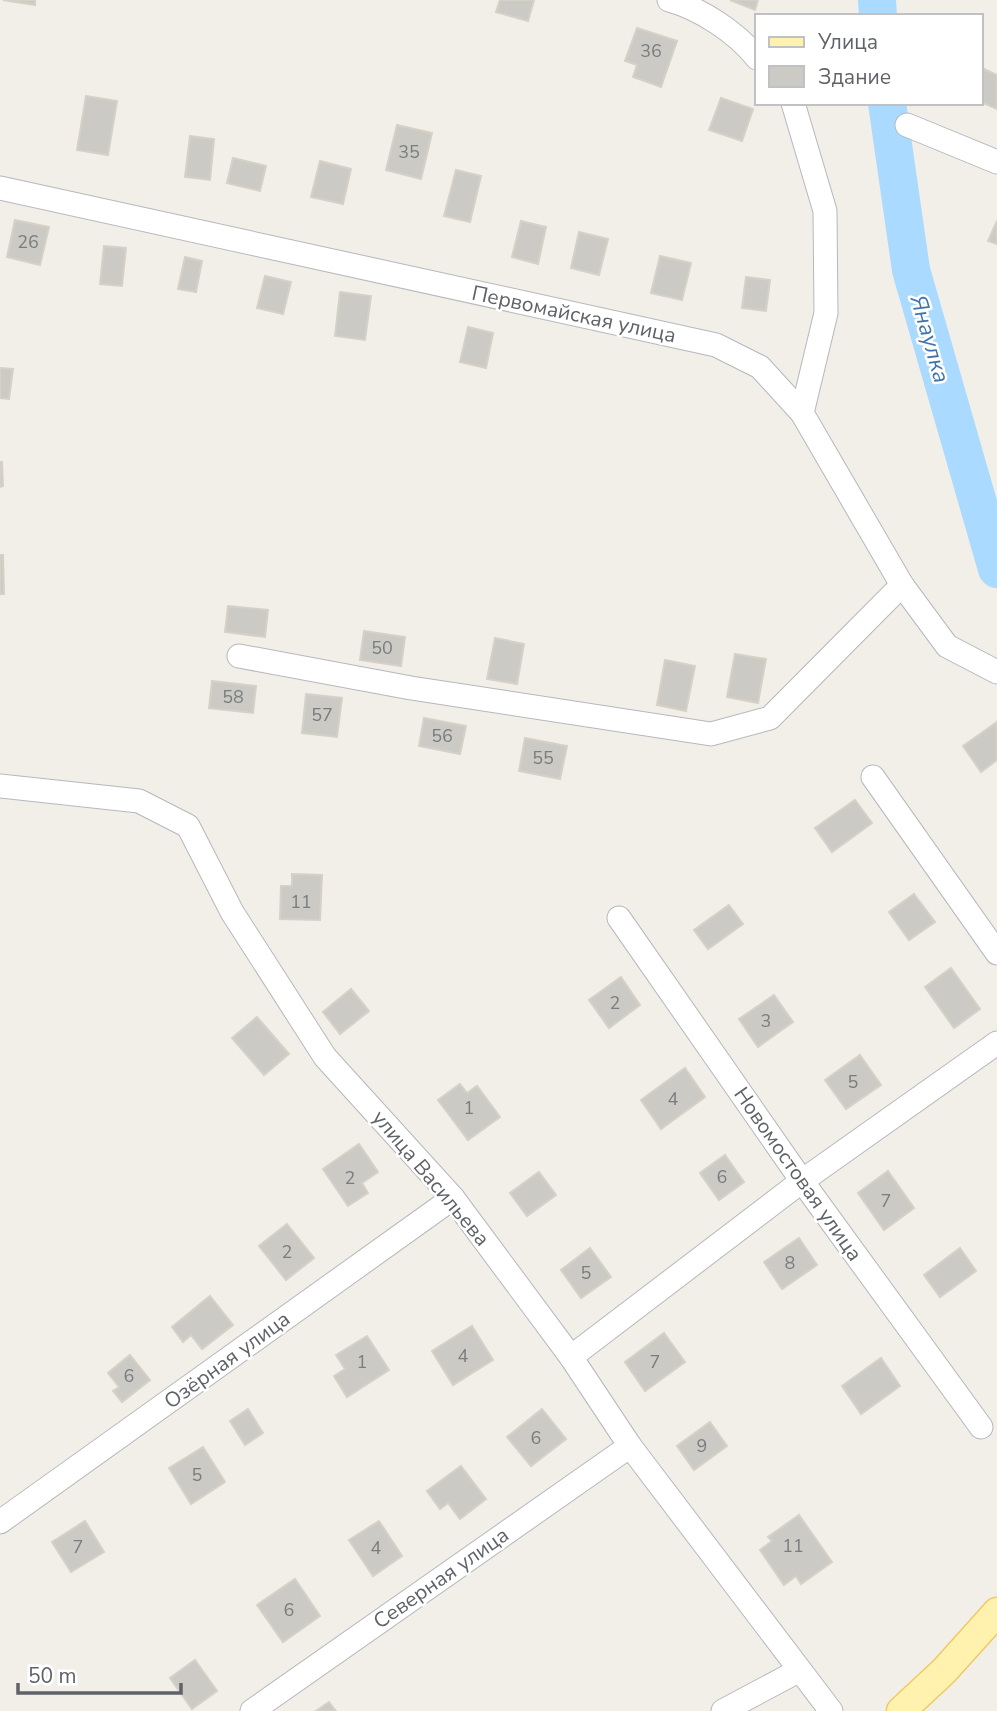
<svg xmlns="http://www.w3.org/2000/svg" width="997" height="1711" font-family="'Nunito Sans',sans-serif">
<rect width="100%" height="100%" fill="#f1efe8"/>
<g fill="none" stroke-linecap="round" stroke-linejoin="round">
<g stroke="#aadaff" stroke-width="38">
<path d="M 877,0 L 878,16"/>
<path d="M 887,103 L 911,270 L 997,569"/>
</g>
</g>
<g fill="#cccac5" stroke="#d6d1c6" stroke-width="2">
<path d="M 3,0 L 35,0 L 35,5 Z"/>
<path d="M 500,0 L 534,0 L 528,21 L 496,12 Z"/>
<path d="M 730,0 L 758,0 L 755,10 Z"/>
<path d="M 637,28 L 677,41 L 661,87 L 633,77 L 637,65 L 625,61 Z"/>
<path d="M 982,68 L 997,75 L 997,109 L 981,102 Z"/>
<path d="M 86,96 L 117,101 L 108,155 L 77,150 Z"/>
<path d="M 721,98 L 753,109 L 742,141 L 709,130 Z"/>
<path d="M 397,125 L 432,133 L 421,179 L 386,170 Z"/>
<path d="M 190,136 L 214,139 L 210,180 L 185,177 Z"/>
<path d="M 233,158 L 266,166 L 260,191 L 227,183 Z"/>
<path d="M 320,161 L 351,169 L 343,204 L 311,197 Z"/>
<path d="M 456,170 L 481,176 L 470,222 L 444,216 Z"/>
<path d="M 15,220 L 49,227 L 40,265 L 7,257 Z"/>
<path d="M 521,221 L 546,227 L 538,264 L 512,257 Z"/>
<path d="M 997,221 L 997,244 L 988,241 Z"/>
<path d="M 579,232 L 608,239 L 599,275 L 571,268 Z"/>
<path d="M 104,246 L 126,248 L 122,286 L 100,284 Z"/>
<path d="M 660,256 L 691,263 L 682,300 L 651,293 Z"/>
<path d="M 185,257 L 202,261 L 196,292 L 178,289 Z"/>
<path d="M 265,276 L 291,282 L 283,314 L 257,308 Z"/>
<path d="M 746,277 L 770,280 L 766,311 L 742,308 Z"/>
<path d="M 340,292 L 371,296 L 365,340 L 335,336 Z"/>
<path d="M 468,327 L 493,333 L 486,368 L 460,362 Z"/>
<path d="M 0,368 L 13,369 L 9,399 L 0,398 Z"/>
<path d="M 0,462 L 2,462 L 3,486 L 0,487 Z"/>
<path d="M 0,555 L 3,555 L 4,594 L 0,594 Z"/>
<path d="M 228,606 L 268,610 L 265,637 L 225,632 Z"/>
<path d="M 364,631 L 405,637 L 401,666 L 360,660 Z"/>
<path d="M 495,638 L 524,644 L 517,684 L 487,679 Z"/>
<path d="M 735,654 L 766,659 L 758,703 L 727,697 Z"/>
<path d="M 665,660 L 695,666 L 686,711 L 657,705 Z"/>
<path d="M 212,681 L 256,686 L 253,713 L 209,708 Z"/>
<path d="M 306,694 L 342,698 L 337,737 L 302,733 Z"/>
<path d="M 424,718 L 466,726 L 460,754 L 419,746 Z"/>
<path d="M 997,722 L 997,760 L 981,772 L 963,746 Z"/>
<path d="M 525,738 L 567,746 L 560,779 L 519,771 Z"/>
<path d="M 855,800 L 872,823 L 832,852 L 815,828 Z"/>
<path d="M 292,874 L 322,875 L 320,920 L 280,919 L 281,886 L 292,886 Z"/>
<path d="M 914,894 L 935,922 L 909,940 L 889,912 Z"/>
<path d="M 729,905 L 743,924 L 708,949 L 694,930 Z"/>
<path d="M 951,968 L 980,1009 L 954,1028 L 925,987 Z"/>
<path d="M 621,977 L 640,1005 L 609,1028 L 589,1000 Z"/>
<path d="M 351,989 L 369,1011 L 340,1034 L 323,1012 Z"/>
<path d="M 774,995 L 793,1022 L 758,1047 L 739,1019 Z"/>
<path d="M 257,1017 L 289,1054 L 264,1075 L 232,1038 Z"/>
<path d="M 860,1055 L 881,1085 L 846,1109 L 825,1080 Z"/>
<path d="M 685,1068 L 705,1097 L 661,1129 L 641,1100 Z"/>
<path d="M 460,1084 L 467,1093 L 477,1086 L 500,1117 L 468,1140 L 438,1100 Z"/>
<path d="M 359,1144 L 378,1172 L 362,1183 L 368,1193 L 348,1206 L 323,1169 Z"/>
<path d="M 725,1155 L 744,1182 L 719,1200 L 700,1173 Z"/>
<path d="M 888,1171 L 914,1208 L 884,1230 L 858,1193 Z"/>
<path d="M 539,1172 L 556,1195 L 527,1216 L 510,1193 Z"/>
<path d="M 287,1224 L 314,1258 L 286,1280 L 259,1246 Z"/>
<path d="M 799,1238 L 817,1265 L 782,1289 L 764,1262 Z"/>
<path d="M 590,1248 L 611,1277 L 581,1298 L 561,1270 Z"/>
<path d="M 960,1248 L 976,1271 L 940,1297 L 924,1275 Z"/>
<path d="M 210,1296 L 233,1325 L 202,1349 L 191,1335 L 183,1342 L 172,1327 Z"/>
<path d="M 472,1326 L 493,1360 L 453,1385 L 432,1351 Z"/>
<path d="M 664,1333 L 685,1362 L 645,1391 L 625,1362 Z"/>
<path d="M 367,1336 L 389,1370 L 347,1397 L 334,1376 L 345,1369 L 336,1355 Z"/>
<path d="M 130,1355 L 150,1380 L 122,1402 L 113,1391 L 119,1387 L 108,1373 Z"/>
<path d="M 881,1358 L 900,1386 L 861,1414 L 842,1386 Z"/>
<path d="M 248,1409 L 263,1433 L 245,1445 L 230,1421 Z"/>
<path d="M 542,1409 L 566,1439 L 531,1466 L 507,1437 Z"/>
<path d="M 710,1422 L 727,1446 L 694,1470 L 677,1446 Z"/>
<path d="M 203,1447 L 225,1482 L 191,1504 L 169,1468 Z"/>
<path d="M 461,1466 L 486,1499 L 460,1519 L 448,1503 L 440,1509 L 427,1491 Z"/>
<path d="M 799,1515 L 832,1562 L 801,1584 L 796,1576 L 784,1585 L 760,1550 L 772,1541 L 768,1537 Z"/>
<path d="M 85,1521 L 104,1552 L 71,1572 L 52,1542 Z"/>
<path d="M 379,1521 L 402,1556 L 373,1576 L 349,1540 Z"/>
<path d="M 295,1579 L 320,1616 L 283,1642 L 257,1605 Z"/>
<path d="M 195,1660 L 217,1691 L 192,1709 L 170,1678 Z"/>
<path d="M 329,1702 L 336,1711 L 316,1711 Z"/>
</g>
<g fill="none" stroke-linecap="round" stroke-linejoin="round">
<defs>
<g id="minor">
<path d="M 669,0 C 701,9 736,32 757,58"/>
<path d="M 793,103 L 825,211 L 826,313 L 802,413"/>
<path d="M 907,125 L 997,162"/>
<path d="M 0,188 L 716,345 L 760,367 L 802,413 L 902,585 L 947,646 L 997,672"/>
<path d="M 239,656 L 411,688 L 711,734 L 770,718 L 902,585"/>
<path d="M 873,777 L 997,953"/>
<path d="M 0,786 L 139,801 L 188,826 L 232,912 L 325,1057 L 453,1198 L 571,1357 L 630,1446 L 831,1711"/>
<path d="M 619,918 L 802,1181 L 981,1427"/>
<path d="M 571,1357 L 802,1181 L 997,1043"/>
<path d="M 0,1522 L 453,1198"/>
<path d="M 252,1711 L 630,1446"/>
<path d="M 723,1711 L 798,1671"/>
</g>
<path id="major" d="M 901,1711 L 944,1671 L 997,1612"/>
</defs>
<use href="#minor" stroke="#b5b8bc" stroke-width="25"/>
<use href="#major" stroke="#f2c960" stroke-width="31"/>
<use href="#minor" stroke="#fff" stroke-width="23"/>
<use href="#major" stroke="#fff2af" stroke-width="28"/>
</g>
<g text-anchor="middle" dominant-baseline="central" stroke-width="5" stroke-linejoin="round" paint-order="stroke">
<g font-size="18" fill="#7a7d7f">
<text x="651" y="51">36</text>
<text x="409" y="152">35</text>
<text x="28" y="242">26</text>
<text x="382" y="648">50</text>
<text x="233" y="697">58</text>
<text x="322" y="715">57</text>
<text x="442" y="736">56</text>
<text x="543" y="758">55</text>
<text x="301" y="902">11</text>
<text x="615" y="1003">2</text>
<text x="766" y="1021">3</text>
<text x="853" y="1082">5</text>
<text x="673" y="1099">4</text>
<text x="469" y="1108">1</text>
<text x="722" y="1177">6</text>
<text x="350" y="1178">2</text>
<text x="886" y="1201">7</text>
<text x="287" y="1252">2</text>
<text x="790" y="1263">8</text>
<text x="586" y="1273">5</text>
<text x="463" y="1356">4</text>
<text x="362" y="1362">1</text>
<text x="655" y="1362">7</text>
<text x="129" y="1376">6</text>
<text x="536" y="1438">6</text>
<text x="702" y="1446">9</text>
<text x="197" y="1475">5</text>
<text x="793" y="1546">11</text>
<text x="78" y="1547">7</text>
<text x="376" y="1548">4</text>
<text x="289" y="1610">6</text>
</g>
<g font-size="21" fill="#5f6368" stroke="#fff">
<text transform="translate(574 314) rotate(12)">Первомайская улица</text>
<text transform="translate(798 1174) rotate(55)">Новомостовая улица</text>
<text transform="translate(431 1178) rotate(50)">улица Васильева</text>
<text transform="translate(227 1360) rotate(-36)">Озёрная улица</text>
<text transform="translate(441 1578) rotate(-35)">Северная улица</text>
</g>
<g font-size="23" font-style="italic" fill="#4174aa" stroke="#fff">
<text transform="translate(930 339) rotate(74)">Янаулка</text>
</g>
</g>
<rect x="755" y="14" width="228" height="91" fill="#ffffff" stroke="#bfc1c3" stroke-width="2"/>
<rect x="769" y="37" width="35" height="10" fill="#fff2af" stroke="#bfc1c3" stroke-width="2"/>
<text x="818" y="49" font-size="21" fill="#5f6368">Улица</text>
<rect x="769" y="66" width="35" height="21" fill="#cccac5" stroke="#bfc1c3" stroke-width="2"/>
<text x="818" y="84" font-size="21" fill="#5f6368">Здание</text>
<path d="M18 1683v10h163v-10" fill="none" stroke="#5f6368" stroke-width="3.5"/>
<text x="28" y="1683" font-size="21" fill="#5f6368" stroke="#ffffff" stroke-width="5" paint-order="stroke">50 m</text>
</svg>
